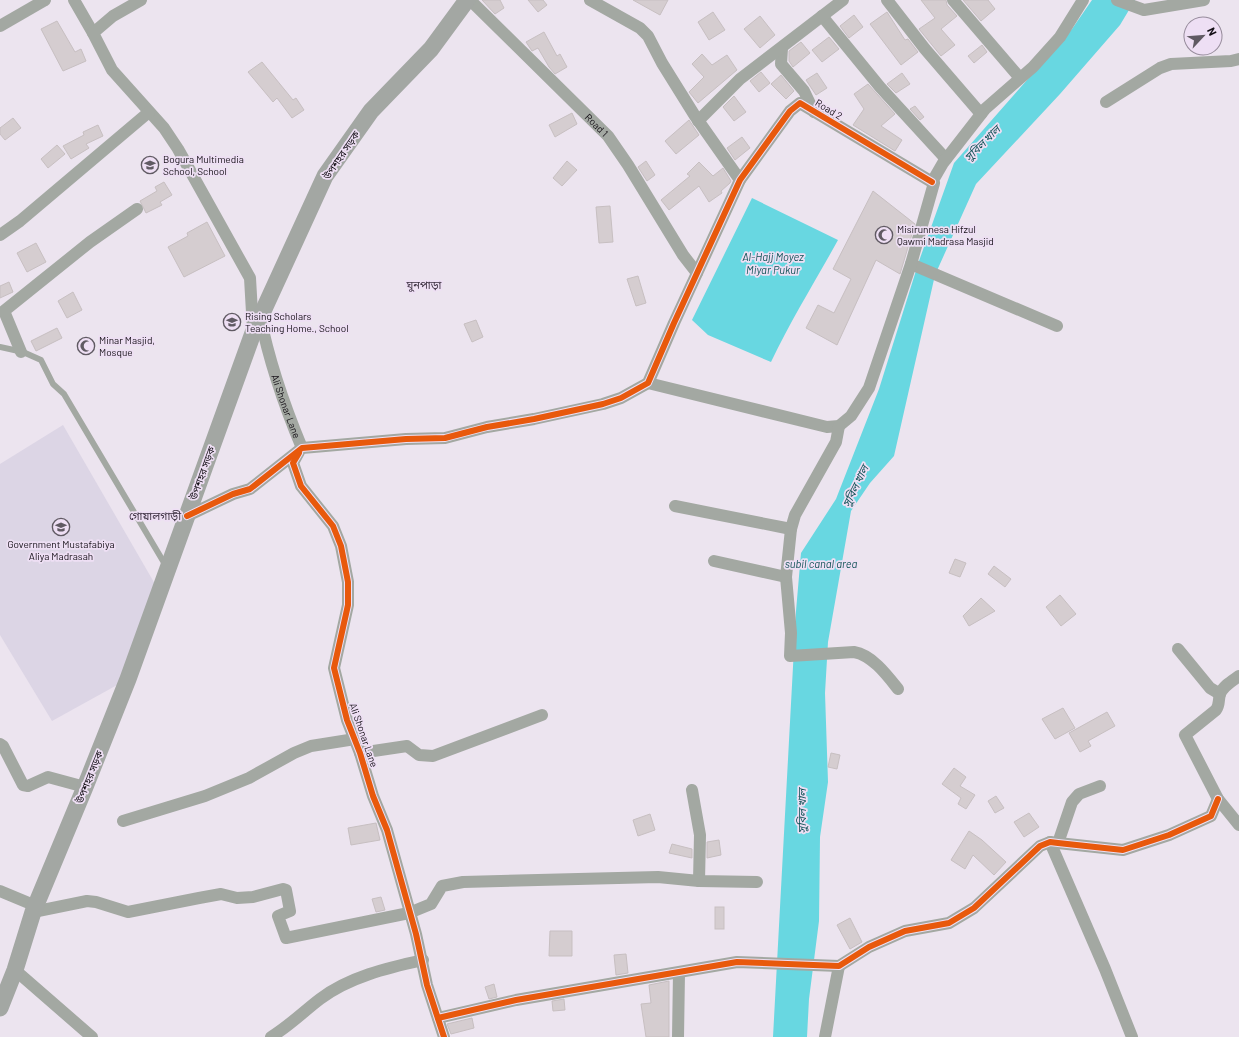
<svg xmlns="http://www.w3.org/2000/svg" width="1239" height="1037" font-family="Barlow,'Noto Sans Bengali',sans-serif">
<rect width="100%" height="100%" fill="#ece4ef"/>
<path fill="#dcd5e5" d="M 63,425 L 159,591 L 128,679 L 52,721 L 0,635 L 0,464 Z"/>
<g fill="#68d7e1">
<path d="M 1092,0 L 1135,0 L 1120,25 L 1060,94 L 976,184 L 935,275 L 894,456 L 870,483 L 851,511 L 828,642 L 825,693 L 828,782 L 820,837 L 819,921 L 809,999 L 807,1037 L 773,1037 L 796,611 L 801,553 L 836,499 L 879,389 L 919,261 L 954,163 L 1072,29 Z"/>
<path d="M 752,198 L 838,240 C 816,280 791,320 771,362 L 708,335 L 692,320 Z"/>
</g>
<g fill="#d5cdd0" stroke="#c7bfc1">
<path d="M 482,0 L 500,0 L 504,8 L 495,14 Z"/>
<path d="M 528,0 L 543,0 L 547,5 L 538,12 Z"/>
<path d="M 633,0 L 668,0 L 660,15 Z"/>
<path d="M 921,0 L 946,0 L 947,5 L 957,16 L 941,29 L 955,45 L 941,56 L 919,29 L 935,18 Z"/>
<path d="M 963,0 L 988,0 L 995,9 L 981,21 Z"/>
<path d="M 713,12 L 725,30 L 709,40 L 698,22 Z"/>
<path d="M 887,12 L 905,40 L 908,39 L 918,52 L 901,65 L 870,24 Z"/>
<path d="M 854,15 L 863,27 L 849,38 L 840,26 Z"/>
<path d="M 760,16 L 775,35 L 760,48 L 744,29 Z"/>
<path d="M 57,21 L 75,52 L 81,49 L 86,61 L 63,71 L 41,29 Z"/>
<path d="M 544,32 L 557,56 L 560,54 L 567,67 L 555,74 L 549,67 L 538,48 L 532,51 L 526,42 Z"/>
<path d="M 829,37 L 839,49 L 822,62 L 812,50 Z"/>
<path d="M 801,42 L 810,53 L 793,67 L 789,61 L 789,51 Z"/>
<path d="M 982,45 L 987,52 L 974,63 L 968,56 Z"/>
<path d="M 702,54 L 712,65 L 727,55 L 737,70 L 698,103 L 689,92 L 704,77 L 692,64 Z"/>
<path d="M 262,62 L 293,100 L 296,98 L 304,110 L 292,118 L 277,98 L 273,102 L 248,72 Z"/>
<path d="M 761,72 L 770,83 L 759,92 L 750,81 Z"/>
<path d="M 817,73 L 827,88 L 816,95 L 806,80 Z"/>
<path d="M 902,73 L 910,84 L 896,93 L 887,84 Z"/>
<path d="M 781,75 L 794,91 L 786,99 L 771,84 Z"/>
<path d="M 868,84 L 895,114 L 881,126 L 902,140 L 895,151 L 853,125 L 864,109 L 854,94 Z"/>
<path d="M 734,96 L 746,112 L 734,121 L 723,107 Z"/>
<path d="M 915,106 L 924,117 L 920,120 L 910,109 Z"/>
<path d="M 572,113 L 577,124 L 555,137 L 549,125 Z"/>
<path d="M 13,118 L 21,128 L 5,140 L 0,134 L 0,128 Z"/>
<path d="M 689,120 L 699,135 L 676,154 L 665,141 Z"/>
<path d="M 98,125 L 103,136 L 86,144 L 89,148 L 71,159 L 63,146 L 84,135 L 83,132 Z"/>
<path d="M 742,137 L 750,148 L 735,160 L 727,148 Z"/>
<path d="M 57,145 L 65,154 L 48,168 L 41,159 Z"/>
<path d="M 567,161 L 577,170 L 562,186 L 553,178 Z"/>
<path d="M 646,161 L 655,175 L 647,181 L 638,167 Z"/>
<path d="M 699,162 L 713,176 L 723,168 L 731,181 L 730,183 L 721,191 L 722,193 L 709,202 L 699,186 L 669,210 L 661,200 L 690,176 L 687,174 Z"/>
<path d="M 164,182 L 172,195 L 160,202 L 162,205 L 146,213 L 140,201 L 157,191 L 155,187 Z"/>
<path d="M 873,191 L 915,224 L 900,274 L 876,260 L 837,345 L 806,328 L 818,305 L 834,313 L 851,279 L 833,269 Z"/>
<path d="M 610,206 L 613,242 L 599,243 L 596,207 Z"/>
<path d="M 207,222 L 225,256 L 184,277 L 168,247 L 188,236 L 187,233 Z"/>
<path d="M 36,243 L 46,262 L 27,272 L 17,253 Z"/>
<path d="M 638,276 L 646,303 L 636,306 L 627,279 Z"/>
<path d="M 9,282 L 13,292 L 0,298 L 0,286 Z"/>
<path d="M 73,292 L 82,310 L 67,318 L 58,301 Z"/>
<path d="M 476,320 L 483,337 L 472,342 L 464,324 Z"/>
<path d="M 57,328 L 62,338 L 36,351 L 31,341 Z"/>
<path d="M 955,559 L 966,563 L 960,577 L 949,573 Z"/>
<path d="M 994,566 L 1011,579 L 1005,587 L 988,574 Z"/>
<path d="M 1060,595 L 1076,614 L 1061,626 L 1046,607 Z"/>
<path d="M 981,598 L 995,611 L 969,626 L 963,616 Z"/>
<path d="M 1063,708 L 1075,728 L 1055,739 L 1042,719 Z"/>
<path d="M 1107,712 L 1115,726 L 1088,741 L 1091,746 L 1080,752 L 1069,733 Z"/>
<path d="M 831,753 L 840,755 L 837,769 L 828,767 Z"/>
<path d="M 954,768 L 966,777 L 960,786 L 975,795 L 966,809 L 958,804 L 961,798 L 942,784 Z"/>
<path d="M 996,796 L 1004,808 L 995,813 L 988,801 Z"/>
<path d="M 1029,813 L 1039,827 L 1024,837 L 1014,822 Z"/>
<path d="M 650,814 L 655,830 L 638,836 L 633,820 Z"/>
<path d="M 376,823 L 380,840 L 351,845 L 348,828 Z"/>
<path d="M 969,831 L 982,840 L 1006,862 L 994,875 L 973,855 L 965,869 L 951,860 Z"/>
<path d="M 719,840 L 721,855 L 707,858 L 707,842 Z"/>
<path d="M 672,844 L 692,849 L 692,858 L 669,853 Z"/>
<path d="M 381,897 L 385,910 L 376,912 L 372,899 Z"/>
<rect x="715" y="907" width="9" height="22"/>
<path d="M 850,918 L 862,942 L 850,949 L 837,925 Z"/>
<path d="M 550,931 L 572,931 L 572,956 L 549,956 Z"/>
<path d="M 626,954 L 628,973 L 616,975 L 614,955 Z"/>
<path d="M 669,981 L 669,1037 L 646,1037 L 641,1004 L 651,1003 L 649,985 Z"/>
<path d="M 494,984 L 497,997 L 489,999 L 485,987 Z"/>
<path d="M 564,999 L 565,1010 L 553,1011 L 552,1001 Z"/>
<path d="M 472,1018 L 474,1028 L 451,1034 L 447,1024 Z"/>
</g>
<g fill="none" stroke-linecap="round" stroke-linejoin="round">
<path stroke="#a3a8a2" stroke-width="6" d="M 0,347 L 23,352 L 41,360 L 53,384 L 64,394 L 166,566"/>
<g stroke="#a3a8a2" stroke-width="12">
<path d="M 74,0 L 93,33"/>
<path d="M 141,0 L 113,16 L 93,33 L 112,70 L 164,128 L 178,149 L 250,278 L 253,330"/>
<path id="s1" d="M 470,0 L 608,136 L 628,165 L 683,255 L 697,273"/>
<path d="M 590,0 L 640,28 L 648,36 L 662,63 L 695,116 L 740,180"/>
<path d="M 887,0 L 925,49 L 981,114"/>
<path d="M 953,0 L 1020,78"/>
<path d="M 1117,0 L 1144,10 L 1204,0"/>
<path d="M 822,16 L 880,87 L 946,159"/>
<path d="M 0,26 L 45,0"/>
<path d="M 782,48 L 781,64 L 804,91 L 814,112"/>
<path d="M 1106,102 L 1160,68 L 1171,64 L 1231,61 L 1239,59"/>
<path d="M 698,121 L 740,79 L 843,0"/>
<path d="M 0,235 L 20,221 L 149,112"/>
<path d="M 911,264 L 1057,326"/>
<path id="s2" d="M 260,316 C 269,361 284,405 302,448"/>
<path d="M 21,352 L 4,311 L 90,242 L 137,209"/>
<path d="M 648,383 L 827,427 L 839,426 L 851,416 L 869,388 L 911,264 L 934,183 L 932,182 L 943,163 L 985,109 L 1033,67 L 1060,37 L 1083,0"/>
<path d="M 839,426 L 836,442 L 795,515 L 791,529 L 786,577 L 791,633 L 790,656 L 854,652 C 872,655 887,675 898,689"/>
<path d="M 299,452 L 293,463 L 301,486 L 333,526 L 341,546 L 348,582 L 348,605 L 334,668 L 347,720 L 360,753 L 373,796 L 387,830 L 416,934 L 427,985 L 444,1037"/>
<path d="M 675,506 L 791,529"/>
<path d="M 187,516 L 233,494 L 250,489 L 302,448 L 406,439 L 445,438 L 487,427 L 534,419 L 603,404 L 621,398 L 648,383 L 674,323 L 740,180 L 790,111 L 800,103 L 932,182"/>
<path d="M 714,561 L 786,577"/>
<path d="M 1178,649 L 1210,688 L 1220,694"/>
<path d="M 1239,676 C 1232,681 1223,686 1220,694 C 1218,701 1220,704 1216,710 L 1185,735 L 1218,799 L 1239,825"/>
<path d="M 0,744 L 3,746 L 23,785 L 28,786 L 48,777 L 85,787"/>
<path d="M 360,753 L 407,746 L 419,755 L 433,756 L 542,715"/>
<path d="M 692,790 L 700,835 L 699,881"/>
<path d="M 123,821 L 205,796 L 249,778 L 294,753 L 311,746 L 355,739"/>
<path d="M 1050,842 L 1105,969 L 1132,1037"/>
<path d="M 1058,843 L 1072,802 L 1079,794 L 1100,786"/>
<path d="M 0,891 L 36,906"/>
<path d="M 33,912 L 87,901 L 96,902 L 128,912 L 199,898 L 221,894 L 237,898 L 253,897 L 283,889 L 286,890 L 290,911 L 278,916 L 286,938 L 409,913 L 431,904 L 442,886 L 463,882 L 658,877 L 699,881 L 757,882"/>
<path d="M 15,970 L 92,1037"/>
<path d="M 438,1018 L 516,1000 L 737,962 L 839,966 L 869,947 L 905,931 L 949,923 L 974,908 L 1040,846 L 1050,842 L 1058,843 L 1123,850 L 1169,835 L 1211,816 L 1218,799"/>
<path d="M 271,1037 C 289,1026 303,1012 320,999 C 349,977 387,968 423,960"/>
<path d="M 678,1037 L 679,973"/>
<path d="M 825,1037 L 839,966"/>
</g>
<path stroke="#a3a7a3" stroke-width="17" d="M 0,1008 L 15,970 L 33,912 L 85,787 L 128,679 L 253,333 L 325,176 L 371,111 L 431,49 L 467,0"/>
<defs>
<g id="cycleway">
<path d="M 299,453 L 293,463 L 301,486 L 333,526 L 341,546 L 348,582 L 348,605 L 334,668 L 347,720 L 360,753 L 373,796 L 387,830 L 416,934 L 427,985 L 444,1037"/>
<path d="M 187,516 L 233,494 L 250,489 L 302,448 L 406,439 L 445,438 L 487,427 L 534,419 L 603,404 L 621,398 L 648,383 L 674,323 L 740,180 L 790,111 L 800,103 L 932,182"/>
<path d="M 438,1018 L 516,1000 L 737,962 L 839,966 L 869,947 L 905,931 L 949,923 L 974,908 L 1040,846 L 1050,842 L 1058,843 L 1123,850 L 1169,835 L 1211,816 L 1218,799"/>
</g>
</defs>
<use href="#cycleway" stroke="#eedff4" stroke-width="8"/>
<use href="#cycleway" stroke="#e8590c" stroke-width="6"/>
</g>
<defs>
<symbol id="school-ring" viewBox="-11 -11 22 22"><circle r="9.5" fill="#eedff4" stroke="#605a63" stroke-width="1.5"/><path d="M0-5L7-2L0 1L-7-2ZM-4 1L0 2.5L4 1V4Q0 6-4 4Z" fill="#605a63"/></symbol>
<symbol id="mosque-ring" viewBox="-11 -11 22 22"><circle r="9.5" fill="#eedff4" stroke="#605a63" stroke-width="1.5"/><path d="M3.5-4.9A6 6 0 1 0 3.5 4.9A5 5 0 1 1 3.5-4.9Z" fill="#605a63"/></symbol>
</defs>
<g fill-rule="evenodd">
<use href="#school-ring" x="140" y="155" width="20" height="20"/>
<use href="#mosque-ring" x="874" y="225" width="20" height="20"/>
<use href="#school-ring" x="222" y="312" width="20" height="20"/>
<use href="#mosque-ring" x="76" y="336" width="20" height="20"/>
<use href="#school-ring" x="51" y="517" width="20" height="20"/>
</g>
<g text-anchor="middle" dominant-baseline="central" stroke-width="3.5" stroke-linejoin="round" paint-order="stroke">
<g font-size="10" fill="#151017" stroke="#eedff4">
<text transform="translate(829 109) rotate(31)">Road 2</text>
<text stroke="none"><textPath href="#s1" startOffset="178">Road 1</textPath></text>
<text transform="translate(341 155) rotate(-56)">উপশহর সড়ক</text>
<text stroke="none"><textPath href="#s2" startOffset="94">Ali Shonar Lane</textPath></text>
<text transform="translate(202 473) rotate(-70)">উপশহর সড়ক</text>
<text transform="translate(364 735) rotate(71)">Ali Shonar Lane</text>
<text transform="translate(89 777) rotate(-68)">উপশহর সড়ক</text>
</g>
<g font-size="10" fill="#151017" stroke="#eedff4" text-anchor="start">
<text x="163" y="159">Bogura Multimedia<tspan x="163" dy="12">School, School</tspan></text>
<text x="897" y="229">Misirunnesa Hifzul<tspan x="897" dy="12">Qawmi Madrasa Masjid</tspan></text>
<text x="245" y="316">Rising Scholars<tspan x="245" dy="12">Teaching Home., School</tspan></text>
<text x="99" y="340">Minar Masjid,<tspan x="99" dy="12">Mosque</tspan></text>
<text x="61" y="544" text-anchor="middle">Government Mustafabiya<tspan x="61" dy="12">Aliya Madrasah</tspan></text>
</g>
<g font-size="11" font-style="italic" fill="#0f5155" stroke="#eedff4">
<text transform="translate(982 143) rotate(-45)">সুবিল খাল</text>
<text x="773" y="256">Al-Hajj Moyez<tspan x="773" dy="13">Miyar Pukur</tspan></text>
<text transform="translate(855 486) rotate(-64)">সুবিল খাল</text>
<text x="821" y="563">subil canal area</text>
<text transform="translate(801 811) rotate(-90)">সুবিল খাল</text>
</g>
<g font-size="11" fill="#3b2f40" stroke="#eedff4">
<text x="424" y="284">ঘুনপাড়া</text>
<text x="155" y="515">গোয়ালগাড়ী</text>
</g>
</g>
<g transform="translate(1203 36) rotate(64)"><circle r="19" fill="#eedff4" stroke="#978c9c"/>
<path d="M0-3L7 15L0 10L-7 15Z" fill="#605a63"/>
<text y="-6" font-size="11" font-weight="bold" text-anchor="middle" fill="#151017">N</text>
</g>
</svg>
